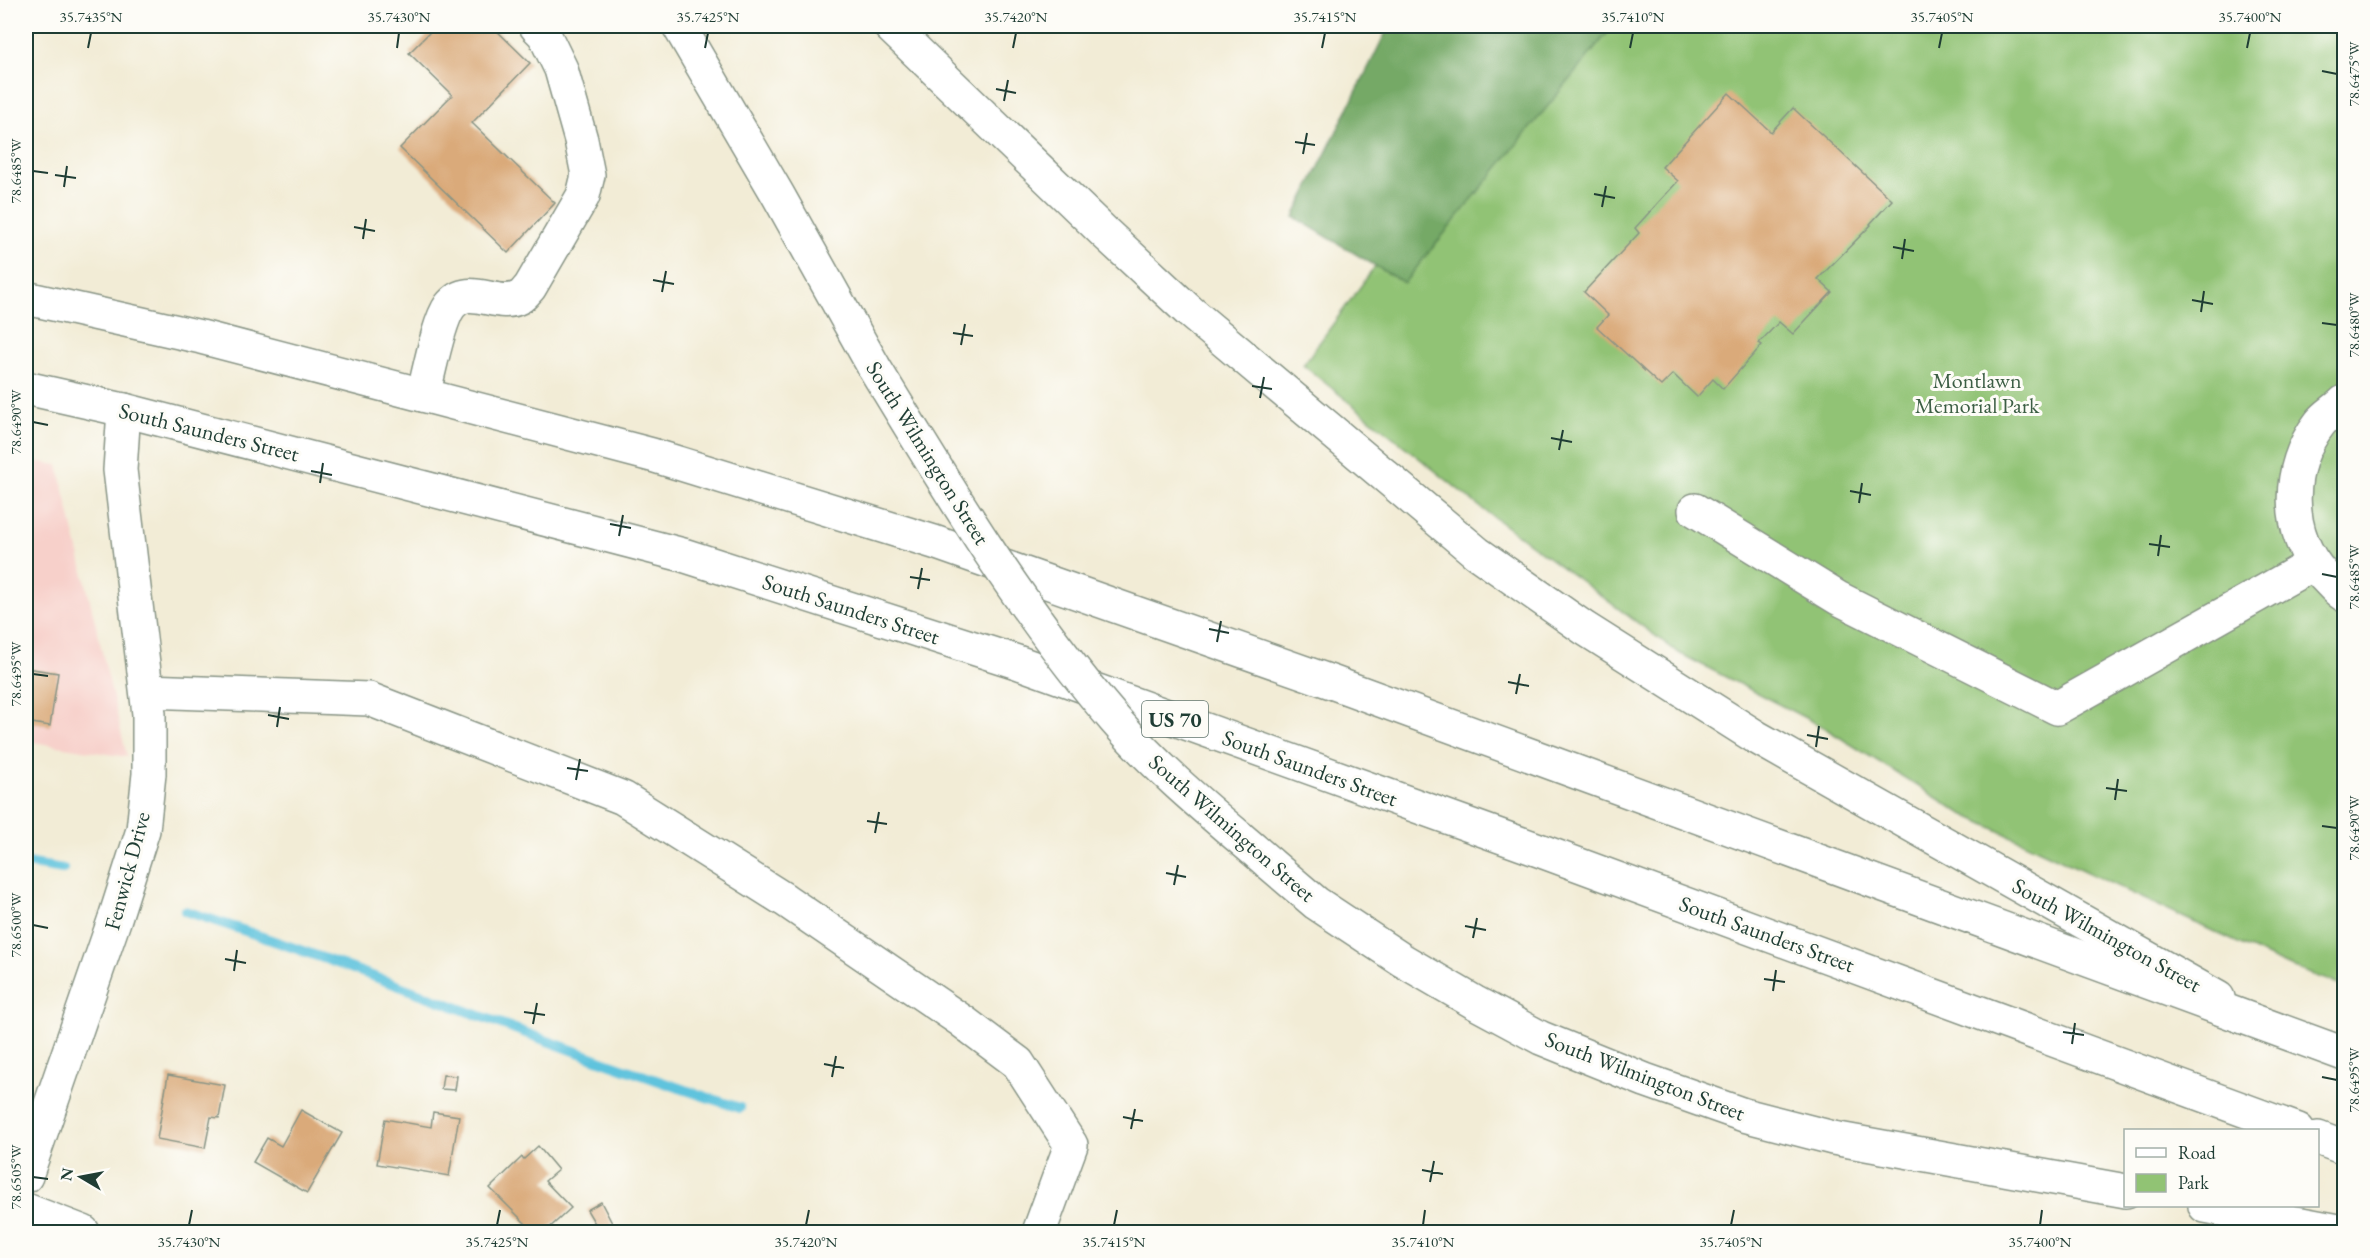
<svg xmlns="http://www.w3.org/2000/svg" width="2370" height="1258" font-family="'EB Garamond',serif">
<rect width="100%" height="100%" fill="#fdfcf7"/>
<filter id="ink" filterUnits="userSpaceOnUse"><feTurbulence type="fractalNoise" baseFrequency=".0167" numOctaves="2"/><feDisplacementMap in="SourceGraphic" scale="12" xChannelSelector="R" yChannelSelector="G"/><feConvolveMatrix kernelMatrix="1 2 1 2 8 2 1 2 1" color-interpolation-filters="sRGB"/></filter>
<filter id="wash" filterUnits="userSpaceOnUse"><feTurbulence type="fractalNoise" baseFrequency=".008" numOctaves="4" result="noise"/><feDisplacementMap in="SourceGraphic" scale="24" xChannelSelector="R" yChannelSelector="G"/><feGaussianBlur stdDeviation="1.35" result="paint"/><feColorMatrix in="noise" values="0 0 0 0 0 0 0 0 0 0 0 0 0 0 0 0 0 1.4 0 .05"/><feComposite in="paint" operator="in"/></filter>
<g filter="url(#wash)">
<rect width="100%" height="100%" fill="#f2ecd6"/>
<path fill="#f7d0ca" d="M 26,460 L 58,465 L 127,757 L 26,741 Z"/>
<path fill="#91c374" stroke="#588054" stroke-width="1.5" d="M 1551,26 L 2344,26 L 2344,986 L 2283,964 L 1961,813 L 1823,727 L 1679,653 L 1484,510 L 1303,365 Z"/>
<path fill="#74a966" stroke="#4a734d" stroke-width="1.5" d="M 1389,26 L 1613,26 L 1404,283 L 1294,217 Z"/>
<g fill="none" stroke-linecap="round" stroke-linejoin="round">
<g stroke="#5fc3dd" stroke-width="10">
<path d="M 26,863 L 63,869"/>
<path d="M 185,911 C 372,971 553,1048 740,1108"/>
</g>
</g>
<g id="blocks">
<g fill="#daaa7a">
<path d="M 436,26 L 492,26 L 530,63 L 472,123 L 555,203 L 508,253 L 400,148 L 452,95 L 409,53 Z"/>
<path d="M 1729,93 L 1771,132 L 1793,108 L 1892,200 L 1870,224 L 1871,225 L 1818,279 L 1832,292 L 1793,334 L 1779,322 L 1759,343 L 1762,345 L 1723,389 L 1713,379 L 1697,397 L 1673,374 L 1661,386 L 1597,327 L 1608,315 L 1584,292 L 1639,233 L 1635,228 L 1678,181 L 1662,167 Z"/>
<path d="M 26,668 L 58,673 L 50,726 L 26,722 Z"/>
<path d="M 168,1075 L 225,1085 L 219,1118 L 211,1117 L 205,1148 L 157,1139 Z"/>
<path d="M 443,1075 L 457,1076 L 455,1090 L 441,1089 Z"/>
<path d="M 301,1110 L 342,1133 L 307,1193 L 253,1162 L 267,1138 L 281,1146 Z"/>
<path d="M 433,1112 L 459,1116 L 449,1176 L 377,1164 L 385,1119 L 431,1127 Z"/>
<path d="M 538,1146 L 558,1170 L 545,1181 L 571,1208 L 545,1232 L 534,1232 L 490,1188 L 522,1157 L 524,1159 Z"/>
<path d="M 601,1202 L 613,1225 L 600,1232 L 587,1210 Z"/>
</g>
</g>
</g>
<g filter="url(#ink)">
<use href="#blocks" fill-opacity="0" stroke="#889485" stroke-width="1.5"/>
<g fill="none" stroke-linecap="round" stroke-linejoin="round">
<defs>
<g id="minor">
<path d="M 423,395 C 429,374 438,322 450,306 C 469,281 497,310 520,297 C 524,295 527,290 530,287 L 583,196 L 588,175 L 581,140 L 561,69 L 544,34 L 536,26"/>
<path d="M 2344,402 C 2337,409 2326,415 2320,423 C 2285,468 2285,534 2324,576 C 2331,583 2336,590 2344,595"/>
<path d="M 1695,510 L 1838,598 L 2057,708 L 2313,564"/>
<path d="M 147,691 L 369,699 L 623,798 L 785,900 L 962,1021 L 1018,1063 L 1071,1145 L 1039,1232"/>
<path d="M 26,1176 L 114,921 L 143,830 L 149,774 L 149,714 L 120,470 L 124,410"/>
<path d="M 26,1210 L 83,1232"/>
</g>
<g id="major">
<path d="M 679,26 L 778,195 L 874,367"/>
<path d="M 890,26 L 1105,233 L 1189,311 L 1477,553 L 1584,628 L 1756,737 L 2218,998"/>
<path d="M 1268,862 L 1316,903 L 1402,960 L 1474,1002 L 1541,1038 L 1645,1080 L 1744,1115 L 1833,1138 L 2126,1191"/>
<path d="M 2205,1206 L 2344,1232"/>
</g>
<g id="highway">
<path d="M 26,298 L 201,337 L 652,455 L 934,542 L 1334,683 L 2344,1054"/>
<path d="M 26,388 L 124,410 L 683,555 L 1017,662 L 1536,849 L 2298,1130"/>
<path d="M 2318,1138 L 2344,1148"/>
</g>
</defs>
<use href="#minor" stroke="#889485" stroke-width="36"/>
<use href="#major" stroke="#889485" stroke-width="36"/>
<use href="#highway" stroke="#889485" stroke-width="36"/>
<use href="#minor" stroke="#fff" stroke-width="33"/>
<use href="#major" stroke="#fff" stroke-width="33"/>
<use href="#highway" stroke="#fff" stroke-width="33"/>
<defs>
<path id="major-bridge" d="M 874,367 C 948,489 1022,612 1115,720 C 1161,773 1216,817 1268,862"/>
</defs>
<use href="#major-bridge" stroke="#889485" stroke-width="36" stroke-linecap="butt"/>
<use href="#major-bridge" stroke="#fff" stroke-width="33"/>
</g>
</g>
<path fill="none" stroke="#1f3d34" stroke-width="2" d="M 88,48 L 91,33M 397,48 L 399,33M 705,48 L 708,33M 1013,48 L 1016,33M 1322,48 L 1325,33M 1630,48 L 1633,33M 1939,48 L 1942,33M 2247,48 L 2250,33M 2322,71 L 2337,74M 996,89 L 1016,93M 1004,101 L 1008,80M 1295,142 L 1315,145M 1303,154 L 1307,133M 33,171 L 48,173M 55,175 L 76,178M 64,187 L 67,166M 1594,194 L 1615,198M 1602,207 L 1606,186M 354,227 L 375,231M 363,239 L 366,219M 1893,247 L 1914,251M 1902,259 L 1905,239M 653,280 L 674,284M 662,292 L 666,271M 2192,300 L 2213,304M 2201,312 L 2204,291M 2322,323 L 2337,325M 953,333 L 973,336M 961,345 L 965,324M 1252,386 L 1272,389M 1260,398 L 1264,377M 33,422 L 48,425M 1551,438 L 1572,442M 1559,450 L 1563,430M 311,471 L 332,475M 320,483 L 323,463M 1850,491 L 1871,495M 1859,503 L 1862,483M 610,524 L 631,528M 619,536 L 623,515M 2149,544 L 2170,547M 2158,556 L 2161,535M 2322,574 L 2337,577M 910,577 L 930,580M 918,589 L 922,568M 1209,629 L 1229,633M 1217,642 L 1221,621M 33,674 L 48,676M 1508,682 L 1529,686M 1516,694 L 1520,674M 268,715 L 289,719M 277,727 L 280,707M 1807,735 L 1828,739M 1816,747 L 1819,726M 567,768 L 588,771M 576,780 L 580,759M 2106,788 L 2127,791M 2115,800 L 2118,779M 867,821 L 887,824M 2322,826 L 2337,828M 875,833 L 879,812M 1166,873 L 1186,877M 1174,885 L 1178,865M 33,925 L 48,928M 1465,926 L 1486,930M 1473,938 L 1477,918M 225,959 L 246,963M 234,971 L 237,950M 1764,979 L 1785,982M 1773,991 L 1776,970M 524,1012 L 545,1015M 533,1024 L 537,1003M 2063,1032 L 2084,1035M 2072,1044 L 2075,1023M 824,1064 L 844,1068M 832,1077 L 836,1056M 2322,1077 L 2337,1080M 1123,1117 L 1143,1121M 1131,1129 L 1135,1109M 1422,1170 L 1443,1174M 33,1177 L 48,1179M 1430,1182 L 1434,1161M 189,1225 L 192,1210M 497,1225 L 500,1210M 806,1225 L 809,1210M 1114,1225 L 1117,1210M 1423,1225 L 1425,1210M 1731,1225 L 1734,1210M 2040,1225 L 2042,1210"/>
<g text-anchor="middle" dominant-baseline="central" stroke-width="6" stroke-linejoin="round" paint-order="stroke">
<rect fill="#fdfcf7" stroke="#62766e" stroke-width="1.5" x="1142" y="701" width="66" height="36" rx="4.5"/>
<g font-size="21" font-weight="bold" fill="#1f3d34">
<text x="1175" y="719">US 70</text>
</g>
<g font-size="22" fill="#3c5e44" stroke="#fdfcf7">
<text x="1977" y="380">Montlawn<tspan x="1977" dy="25">Memorial Park</tspan></text>
</g>
<g font-size="22" fill="#1f3d34" stroke="#fdfcf7">
<text transform="translate(209 432) rotate(14)">South Saunders Street</text>
<text transform="translate(928 453) rotate(58)">South Wilmington Street</text>
<text transform="translate(851 609) rotate(18)">South Saunders Street</text>
<text transform="translate(1310 768) rotate(20)">South Saunders Street</text>
<text transform="translate(1232 828) rotate(41)">South Wilmington Street</text>
<text transform="translate(127 871) rotate(-75)">Fenwick Drive</text>
<text transform="translate(1767 934) rotate(20)">South Saunders Street</text>
<text transform="translate(2107 935) rotate(29)">South Wilmington Street</text>
<text transform="translate(1645 1076) rotate(21)">South Wilmington Street</text>
</g>
</g>
<rect width="2370" height="1258" fill="none" stroke="#fdfcf7" stroke-width="66"/>
<rect x="2124" y="1129" width="195" height="78" fill="#fdfcf7" stroke="#a4b0a9" stroke-width="1.5"/>
<rect x="2136" y="1148" width="30" height="9" fill="#ffffff" stroke="#a4b0a9" stroke-width="1.5"/>
<text x="2178" y="1159" font-size="18" fill="#1f3d34">Road</text>
<rect x="2136" y="1174" width="30" height="18" fill="#91c374" stroke="#a4b0a9" stroke-width="1.5"/>
<text x="2178" y="1189" font-size="18" fill="#1f3d34">Park</text>
<g transform="translate(81 1177) rotate(280)" stroke="#fdfcf7" stroke-width="4.5" paint-order="stroke">
<path d="M0-4.5L10 22L0 15L-10 22Z" fill="#1f3d34"/>
<text y="-9" font-size="16" font-weight="bold" text-anchor="middle" fill="#1f3d34">N</text>
</g>
<rect x="33" y="33" width="2304" height="1192" fill="none" stroke="#1f3d34" stroke-width="2"/>
<g font-size="15" text-anchor="middle" fill="#1f3d34">
<text x="91" y="22">35.7435°N</text>
<text x="399" y="22">35.7430°N</text>
<text x="708" y="22">35.7425°N</text>
<text x="1016" y="22">35.7420°N</text>
<text x="1325" y="22">35.7415°N</text>
<text x="1633" y="22">35.7410°N</text>
<text x="1942" y="22">35.7405°N</text>
<text x="2250" y="22">35.7400°N</text>
<text transform="translate(2354 74) rotate(-90)" y="5">78.6475°W</text>
<text transform="translate(16 171) rotate(-90)" y="5">78.6485°W</text>
<text transform="translate(2354 325) rotate(-90)" y="5">78.6480°W</text>
<text transform="translate(16 422) rotate(-90)" y="5">78.6490°W</text>
<text transform="translate(2354 577) rotate(-90)" y="5">78.6485°W</text>
<text transform="translate(16 674) rotate(-90)" y="5">78.6495°W</text>
<text transform="translate(2354 828) rotate(-90)" y="5">78.6490°W</text>
<text transform="translate(16 925) rotate(-90)" y="5">78.6500°W</text>
<text transform="translate(2354 1080) rotate(-90)" y="5">78.6495°W</text>
<text transform="translate(16 1177) rotate(-90)" y="5">78.6505°W</text>
<text x="189" y="1247">35.7430°N</text>
<text x="497" y="1247">35.7425°N</text>
<text x="806" y="1247">35.7420°N</text>
<text x="1114" y="1247">35.7415°N</text>
<text x="1423" y="1247">35.7410°N</text>
<text x="1731" y="1247">35.7405°N</text>
<text x="2040" y="1247">35.7400°N</text>
</g>
</svg>
